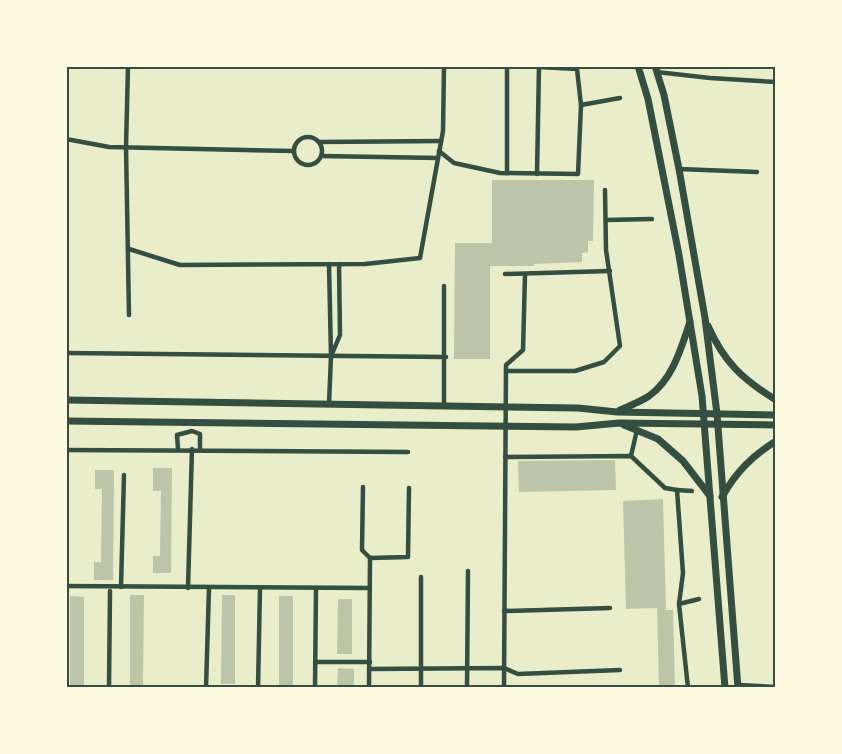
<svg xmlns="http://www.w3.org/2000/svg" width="842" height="754" font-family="'Public Sans',sans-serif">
<rect width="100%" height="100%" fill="#e9edc9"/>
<g fill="#bcc5a7">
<path d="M 492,180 L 594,180 L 593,241 L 588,241 L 588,252 L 582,253 L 582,262 L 534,264 L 534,266 L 490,266 L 490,359 L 454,359 L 455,243 L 492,243 Z"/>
<path d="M 615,460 L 616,490 L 519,492 L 518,461 Z"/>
<path d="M 153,468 L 172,468 L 171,573 L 153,573 L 153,556 L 160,556 L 161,491 L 153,491 Z"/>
<path d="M 95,470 L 114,470 L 113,580 L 94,580 L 94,562 L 101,562 L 102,489 L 95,489 Z"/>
<path d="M 663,499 L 666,610 L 673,610 L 675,688 L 659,688 L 657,608 L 626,609 L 623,501 Z"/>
<path d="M 130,595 L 144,595 L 143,685 L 130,685 Z"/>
<path d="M 222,595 L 235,595 L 235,684 L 221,684 Z"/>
<path d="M 70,596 L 84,597 L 84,686 L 70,686 Z"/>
<rect x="279" y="596" width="14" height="89"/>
<path d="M 338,599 L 352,599 L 352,654 L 337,654 Z"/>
<path d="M 338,668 L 354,669 L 354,688 L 337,688 Z"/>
</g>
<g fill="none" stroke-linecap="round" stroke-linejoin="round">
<g stroke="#344e41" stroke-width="4.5">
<path d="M 128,66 L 126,147 L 129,315"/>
<path d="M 657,72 L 710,78 L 776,82"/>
<path d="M 581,105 L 620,98"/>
<circle cx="308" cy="151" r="14"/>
<path d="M 66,139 L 109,147 L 294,151"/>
<path d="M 319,142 L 441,141"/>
<path d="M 439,151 L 454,163 L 500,173 L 578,174 L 581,105 L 577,69 L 539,67"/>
<path d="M 321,156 L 438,158"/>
<path d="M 679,169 L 757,172"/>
<path d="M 507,173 L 507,66"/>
<path d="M 537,174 L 539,66"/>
<path d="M 606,220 L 652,219"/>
<path d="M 129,249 L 180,265 L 365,264 L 420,258 L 443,131 L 444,66"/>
<path d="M 329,264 L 331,356 L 329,404"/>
<path d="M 505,274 L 610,271"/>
<path d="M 66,353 L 446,357"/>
<path d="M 332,354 L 340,335 L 339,264"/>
<path d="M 506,371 L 575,371 L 604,362 L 620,346 L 606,250 L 605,190"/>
<path d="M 444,406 L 444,286"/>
<path d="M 178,449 L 177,435 L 192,431 L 200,434 L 200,450"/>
<path d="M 66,450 L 408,452"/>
<path d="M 631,456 L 637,430"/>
<path d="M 505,457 L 631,456 L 665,488 L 677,490 L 683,573 L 679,604 L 688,688"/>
<path d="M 363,487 L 362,550 L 370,558 L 369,688"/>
<path d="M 677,490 L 692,491"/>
<path d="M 370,558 L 408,557 L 409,488"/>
<path d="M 66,586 L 370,588"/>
<path d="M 121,587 L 124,475"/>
<path d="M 188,588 L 192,449"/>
<path d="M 679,604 L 699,599"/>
<path d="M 504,611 L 610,608"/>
<path d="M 315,662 L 370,662"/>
<path d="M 369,669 L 504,668 L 518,674 L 620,670"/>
<path d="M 738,685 L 776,687"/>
<path d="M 109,688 L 110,591"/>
<path d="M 206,688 L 209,588"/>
<path d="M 258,688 L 260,588"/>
<path d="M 315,688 L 316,588"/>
<path d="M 421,688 L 421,577"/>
<path d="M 467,688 L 468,571"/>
<path d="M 504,688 L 506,365 L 523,350 L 525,275"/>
</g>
<g stroke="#344e41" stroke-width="7">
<path d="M 638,66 L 648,99 L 679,255 L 702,396 L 725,688"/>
<path d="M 655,66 L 664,95 L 679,169 L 705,318 L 717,414 L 738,688"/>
<path d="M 708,326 C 724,362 742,379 776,400"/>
<path d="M 66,400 L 578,408 L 617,412 L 776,415"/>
<path d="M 620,410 C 629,406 640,402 649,396 C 673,379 681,348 690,322"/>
<path d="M 66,421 L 576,427 L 619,423 L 776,425"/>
<path d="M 624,425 L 658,439 L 683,461 L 710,496"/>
<path d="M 722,497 C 736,472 752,456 776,441"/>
</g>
</g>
<rect width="842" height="754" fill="none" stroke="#fefae0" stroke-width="135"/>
<rect x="68" y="68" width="706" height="618" fill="none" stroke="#344e41" stroke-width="2"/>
</svg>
